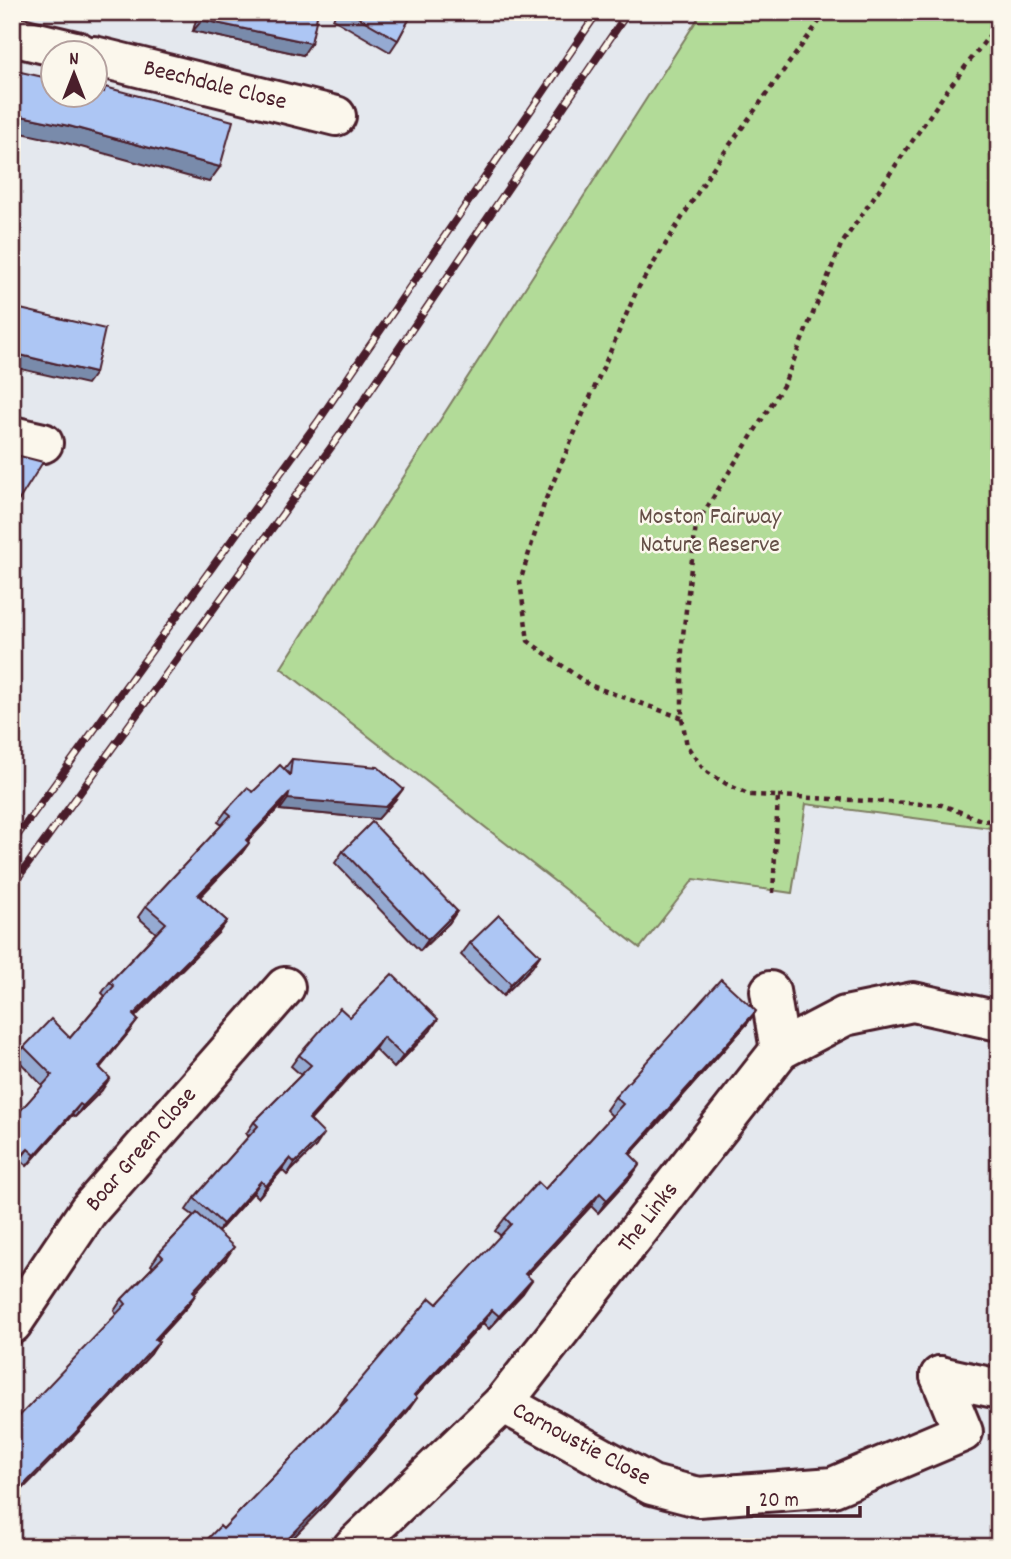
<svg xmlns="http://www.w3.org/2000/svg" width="1011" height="1559" font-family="Dekko,sans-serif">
<rect width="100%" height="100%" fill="#e4e8ee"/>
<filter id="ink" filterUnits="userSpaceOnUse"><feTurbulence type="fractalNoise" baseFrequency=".0143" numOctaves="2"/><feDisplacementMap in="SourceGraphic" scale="14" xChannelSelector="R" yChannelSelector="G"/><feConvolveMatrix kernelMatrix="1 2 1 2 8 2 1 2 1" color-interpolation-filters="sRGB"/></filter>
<g filter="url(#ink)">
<path fill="#b2db98" stroke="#7e7d62" stroke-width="2" d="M 702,12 L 999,12 L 999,829 L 806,804 L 792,893 L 694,879 L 640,948 L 281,668 Z"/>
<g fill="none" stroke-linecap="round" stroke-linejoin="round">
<defs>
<g id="minor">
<path d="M 12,36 L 79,52"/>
<path d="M 94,56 L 336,116"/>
<path d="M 12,436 L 43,443"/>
<path d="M 770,991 L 780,1050"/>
<path d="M 12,1324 L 88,1211 L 285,987"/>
<path d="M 940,1376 L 999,1389"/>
<path d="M 503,1403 L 652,1485 L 698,1497 L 833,1487 L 963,1432 L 940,1376"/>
<path d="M 353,1547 L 503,1403 L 780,1050 L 845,1016 L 913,1002 L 999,1021"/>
</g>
</defs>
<use href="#minor" stroke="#4a1f2b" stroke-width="44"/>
<g stroke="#4a1f2b" stroke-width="4.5" stroke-dasharray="5 5" stroke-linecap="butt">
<path d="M 682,718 L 589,685 L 528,641 L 520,582 L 545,501 L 637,290 L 713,168 L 826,12"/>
<path d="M 778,796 L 942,805 L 981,820 L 999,822"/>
<path d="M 773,893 L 778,796 L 750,795 L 730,786 L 705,771 L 687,746 L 682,718 L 682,644 L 696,525 L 784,384 L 841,245 L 948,89 L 999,23"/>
</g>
<use href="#minor" stroke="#fbf7ec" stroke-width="38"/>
<defs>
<g id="rail">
<path d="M 12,843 L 319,420 L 598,12"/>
<path d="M 12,886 L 340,435 L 628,12"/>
</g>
</defs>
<use href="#rail" stroke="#4a1f2b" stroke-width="8"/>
<use href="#rail" stroke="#fbf7ec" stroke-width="5" stroke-dasharray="16" stroke-linecap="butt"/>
</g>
<g fill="#95aad2" stroke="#4a1f2b" stroke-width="2">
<path d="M 198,12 L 318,12 L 303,55 L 193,31 Z"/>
<path d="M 337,12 L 413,12 L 398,40 L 390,52 L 333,19 Z"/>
<path d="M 292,759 L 395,800 L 378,819 L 280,810 L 281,805 L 248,841 L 249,843 L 241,854 L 200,897 L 227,921 L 219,932 L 135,1017 L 130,1031 L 100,1068 L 102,1090 L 75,1117 L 72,1115 L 27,1166 L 20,1160 L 12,1169 L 12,1120 L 43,1086 L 16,1058 L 24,1047 L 70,1038 L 105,996 L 102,993 L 110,982 L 156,933 L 138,917 L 146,906 L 222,825 L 218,822 L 226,811 L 284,769 Z"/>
<path d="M 343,851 L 457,911 L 449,923 L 420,951 L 335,863 Z"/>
<path d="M 470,943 L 540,955 L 532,967 L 503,996 L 461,955 Z"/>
<path d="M 756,1011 L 747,1024 L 630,1155 L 631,1177 L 598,1213 L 591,1206 L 527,1275 L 523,1293 L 489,1329 L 483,1323 L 416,1396 L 408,1411 L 323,1507 L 284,1547 L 200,1547 L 223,1529 L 336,1411 L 345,1398 L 437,1304 L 501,1236 L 495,1231 L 505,1218 L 545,1189 L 612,1116 L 606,1110 L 615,1097 Z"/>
<path d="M 350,1017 L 430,1031 L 394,1068 L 375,1049 L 310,1120 L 316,1146 L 287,1175 L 282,1170 L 258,1198 L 253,1193 L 218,1232 L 226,1259 L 194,1292 L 188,1306 L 157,1340 L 151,1354 L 66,1445 L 116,1314 L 114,1311 L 122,1299 L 153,1267 L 151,1265 L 159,1253 L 194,1216 L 186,1210 L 194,1198 L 249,1136 L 246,1134 L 254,1122 L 301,1075 L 291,1066 L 299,1055 Z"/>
</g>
<g fill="#798bab" stroke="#4a1f2b" stroke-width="2">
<path d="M 202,20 L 311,43 L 303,55 L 193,31 Z"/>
<path d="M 12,114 L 69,126 L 220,167 L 209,182 L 59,141 L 12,131 Z"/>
<path d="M 12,353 L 95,373 L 87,384 L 12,367 Z"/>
<path d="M 12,498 L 19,500 L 12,510 Z"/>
<path d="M 403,789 L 395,800 L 378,819 L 280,810 L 288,799 Z"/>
<path d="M 289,794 L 281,805 L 238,851 L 246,840 Z"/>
<path d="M 249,843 L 241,854 L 190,906 L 198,895 Z"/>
<path d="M 457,911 L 449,923 L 420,951 L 428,940 Z"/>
<path d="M 227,921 L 219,932 L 125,1026 L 133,1015 Z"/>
<path d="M 540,955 L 532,967 L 503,996 L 511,984 Z"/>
<path d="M 756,1011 L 747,1024 L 620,1166 L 629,1153 Z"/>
<path d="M 438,1019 L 430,1031 L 394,1068 L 403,1056 Z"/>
<path d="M 138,1020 L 130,1031 L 91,1078 L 99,1067 Z"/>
<path d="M 383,1037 L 375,1049 L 301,1131 L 309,1119 Z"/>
<path d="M 110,1078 L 102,1090 L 75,1117 L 83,1106 Z"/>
<path d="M 80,1104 L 72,1115 L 27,1166 L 35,1155 Z"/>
<path d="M 324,1134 L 316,1146 L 287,1175 L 295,1163 Z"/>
<path d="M 28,1149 L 20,1160 L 12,1169 L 12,1166 Z"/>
<path d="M 290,1158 L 282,1170 L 258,1198 L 266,1186 Z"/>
<path d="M 640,1164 L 631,1177 L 598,1213 L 607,1200 Z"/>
<path d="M 261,1181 L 253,1193 L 215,1235 L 223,1224 Z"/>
<path d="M 600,1193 L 591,1206 L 516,1287 L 525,1274 Z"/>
<path d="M 234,1247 L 226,1259 L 185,1303 L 193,1291 Z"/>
<path d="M 532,1280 L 523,1293 L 489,1329 L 499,1316 Z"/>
<path d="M 196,1294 L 188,1306 L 147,1350 L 155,1339 Z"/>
<path d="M 492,1310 L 483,1323 L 405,1408 L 414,1395 Z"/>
<path d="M 159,1342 L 151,1354 L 66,1445 L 12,1500 L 12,1497 Z"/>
<path d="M 417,1398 L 408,1411 L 323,1507 L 284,1547 L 280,1547 Z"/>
</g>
<g fill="#adc6f4" stroke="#4a1f2b" stroke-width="2">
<path d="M 203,12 L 318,12 L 311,43 L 202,20 Z"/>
<path d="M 349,12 L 413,12 L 398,40 Z"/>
<path d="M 12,70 L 52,79 L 52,94 L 94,94 L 94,89 L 104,92 L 105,87 L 233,121 L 220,167 L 69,126 L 12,114 Z"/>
<path d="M 12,307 L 105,329 L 95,373 L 12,353 Z"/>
<path d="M 12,454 L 43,462 L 19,500 L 12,498 Z"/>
<path d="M 292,759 L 378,767 L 403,789 L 386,807 L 288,799 L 289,794 L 246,840 L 249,843 L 198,895 L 227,921 L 133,1015 L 138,1020 L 99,1067 L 110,1078 L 83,1106 L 80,1104 L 35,1155 L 28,1149 L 12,1166 L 12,1120 L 52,1075 L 24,1047 L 51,1019 L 70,1038 L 114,986 L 110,982 L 166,923 L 146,906 L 231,815 L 226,811 L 247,788 L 253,792 L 280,765 L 290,775 Z"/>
<path d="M 372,822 L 457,911 L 428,940 L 343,851 Z"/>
<path d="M 499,915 L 540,955 L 511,984 L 470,943 Z"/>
<path d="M 392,974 L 438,1019 L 403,1056 L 383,1037 L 309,1119 L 324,1134 L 295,1163 L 290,1158 L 266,1186 L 261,1181 L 223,1224 L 194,1198 L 258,1126 L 254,1122 L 311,1065 L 299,1055 L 340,1008 L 350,1017 Z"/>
<path d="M 721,979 L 756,1011 L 629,1153 L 640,1164 L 607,1200 L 600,1193 L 525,1274 L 532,1280 L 499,1316 L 492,1310 L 414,1395 L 417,1398 L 332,1494 L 280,1547 L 276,1544 L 273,1547 L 200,1547 L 220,1526 L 223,1529 L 347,1400 L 345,1398 L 430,1298 L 437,1304 L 511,1224 L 505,1218 L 538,1182 L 545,1189 L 623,1104 L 615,1097 Z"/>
<path d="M 197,1213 L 234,1247 L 193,1291 L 196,1294 L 155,1339 L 159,1342 L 75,1433 L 12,1497 L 12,1424 L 126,1304 L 122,1299 L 163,1257 L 159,1253 Z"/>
</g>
</g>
<g text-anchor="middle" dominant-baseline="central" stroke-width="5" stroke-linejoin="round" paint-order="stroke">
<g font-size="24" fill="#4a1f2b" stroke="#fbf7ec">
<text transform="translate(215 86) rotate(14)">Beechdale Close</text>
<text transform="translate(142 1150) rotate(-49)">Boar Green Close</text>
<text transform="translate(649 1218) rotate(-52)">The Links</text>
<text transform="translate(581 1445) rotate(28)">Carnoustie Close</text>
</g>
<g font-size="24" fill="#644e46" stroke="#fbf7ec">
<text x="710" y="518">Moston Fairway<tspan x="710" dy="28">Nature Reserve</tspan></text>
</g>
</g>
<rect width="1011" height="1559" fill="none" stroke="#fbf7ec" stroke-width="42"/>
<rect x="21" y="21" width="969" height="1517" fill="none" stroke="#4a1f2b" stroke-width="2.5" filter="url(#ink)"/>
<g transform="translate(74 74)"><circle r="33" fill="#fbf7ec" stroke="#b4a19f" stroke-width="2"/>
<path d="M0-5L12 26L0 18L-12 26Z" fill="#4a1f2b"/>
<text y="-10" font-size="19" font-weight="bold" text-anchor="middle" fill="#4a1f2b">N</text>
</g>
<path d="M748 1506v10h112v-10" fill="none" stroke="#4a1f2b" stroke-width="3.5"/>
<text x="759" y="1506" font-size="21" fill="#4a1f2b" stroke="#fbf7ec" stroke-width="5" paint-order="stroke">20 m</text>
</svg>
